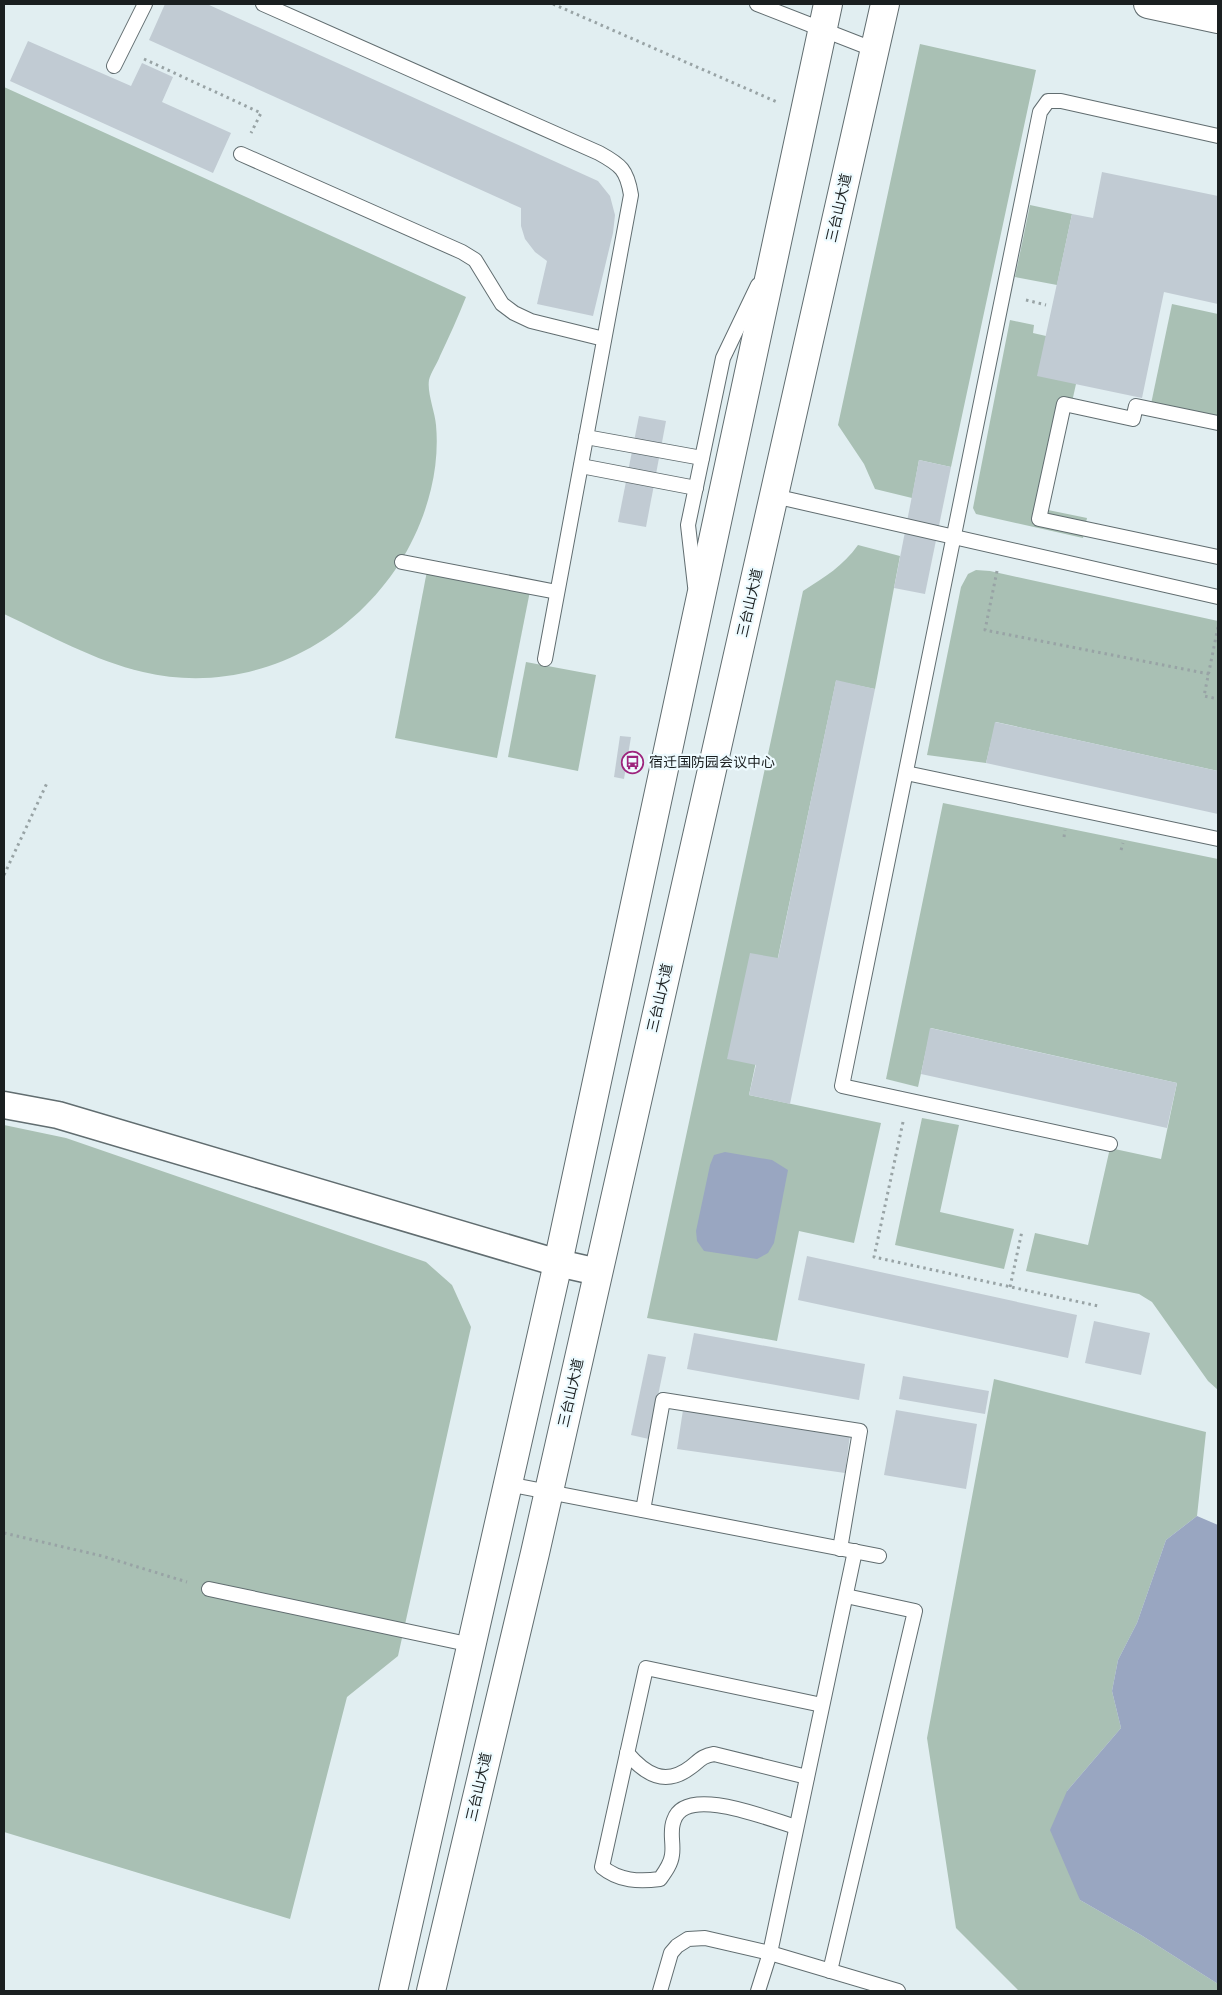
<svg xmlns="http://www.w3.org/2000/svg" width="1222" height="1995" font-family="'Varela Round','Noto Sans SC',sans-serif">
<rect width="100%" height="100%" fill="#e1eef1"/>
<g fill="#a9c0b4">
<path d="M 920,44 L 1036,70 L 951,467 L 919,460 L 912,498 L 875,489 L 864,464 L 838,425 Z"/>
<path d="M 4,87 L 466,297 C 458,317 449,337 440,356 C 437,364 431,372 429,380 C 427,393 435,412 436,425 C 438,446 436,469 431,489 C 401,615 272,703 143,672 C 95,661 49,635 4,614 Z"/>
<path d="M 1030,205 L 1072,214 L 1057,285 L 1015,277 Z"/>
<path d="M 1172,304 L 1218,314 L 1218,418 L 1151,404 Z"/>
<path d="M 1010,320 L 1034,325 L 1033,333 L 1046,336 L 1076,384 L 1048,510 L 1087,518 L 1083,538 L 976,514 L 973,508 Z"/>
<path d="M 858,545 L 900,556 L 875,689 L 836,681 L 749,1095 L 881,1123 L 854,1243 L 799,1231 L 777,1341 L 647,1318 L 803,591 C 825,577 843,566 858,545 Z"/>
<path d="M 976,570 L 990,571 L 1218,621 L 1218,771 L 996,722 L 986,763 L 927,755 L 961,587 L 968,574 Z"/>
<path d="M 427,571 L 530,591 L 497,758 L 395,738 Z"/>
<path d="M 526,662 L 596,675 L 578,771 L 508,757 Z"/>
<path d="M 943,803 L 1218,859 L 1218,1390 L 1208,1381 L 1152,1302 L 1139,1294 L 1026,1271 L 1035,1233 L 1088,1245 L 1110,1148 L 1161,1159 L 1177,1083 L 931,1028 L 918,1087 L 886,1079 Z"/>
<path d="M 922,1118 L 959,1125 L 940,1212 L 1014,1229 L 1004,1269 L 895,1245 Z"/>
<path d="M 4,1125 L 66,1138 L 426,1262 L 452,1285 L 471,1327 L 398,1656 L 347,1697 L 290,1919 L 4,1832 Z"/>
<path d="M 994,1379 L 1206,1432 L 1197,1516 L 1166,1540 L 1137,1623 L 1118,1660 L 1112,1691 L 1121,1728 L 1067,1791 L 1080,1900 L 1141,1935 L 1218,1984 L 1218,1991 L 1019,1991 L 956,1928 L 927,1738 Z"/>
</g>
<g fill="#99a6c1">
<path d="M 725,1152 L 772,1160 L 788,1170 L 774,1243 L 768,1253 L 757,1259 L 704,1251 L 697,1241 L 696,1231 L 710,1165 L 714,1155 Z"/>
<path d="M 1197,1516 L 1218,1525 L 1218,1984 L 1141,1935 L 1080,1900 L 1050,1830 L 1067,1791 L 1121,1728 L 1112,1691 L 1118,1660 L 1137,1623 L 1166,1540 Z"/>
</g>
<g fill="#c1cbd3">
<path d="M 165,4 L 207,4 L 598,181 L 610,196 L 615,215 L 613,233 L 593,316 L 537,304 L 547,261 L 535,252 L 525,239 L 521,226 L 521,208 L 149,40 Z"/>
<path d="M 28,41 L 131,86 L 142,63 L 173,77 L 162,102 L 231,133 L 213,173 L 10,81 Z"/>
<path d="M 1102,172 L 1218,196 L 1218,304 L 1164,292 L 1142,398 L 1037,376 L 1072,214 L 1093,218 Z"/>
<path d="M 639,416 L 666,421 L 646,527 L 618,522 Z"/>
<path d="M 919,460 L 951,467 L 925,594 L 894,588 Z"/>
<path d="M 836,680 L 875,689 L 790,1104 L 749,1095 L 756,1065 L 727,1059 L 750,953 L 778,958 Z"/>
<path d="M 995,722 L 1218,771 L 1218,814 L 986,763 Z"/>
<path d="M 620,736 L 631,737 L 624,779 L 614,777 Z"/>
<path d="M 930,1028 L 1177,1083 L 1167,1128 L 921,1074 Z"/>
<path d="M 807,1256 L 1077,1315 L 1068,1358 L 798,1300 Z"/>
<path d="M 1094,1321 L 1150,1333 L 1141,1375 L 1085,1363 Z"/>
<path d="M 694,1333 L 865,1364 L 859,1400 L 687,1369 Z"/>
<path d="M 648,1354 L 666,1357 L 649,1439 L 631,1435 Z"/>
<path d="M 903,1376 L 989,1391 L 985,1414 L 899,1399 Z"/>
<path d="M 683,1410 L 850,1435 L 845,1473 L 677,1449 Z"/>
<path d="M 896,1410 L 977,1424 L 966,1489 L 884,1475 Z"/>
</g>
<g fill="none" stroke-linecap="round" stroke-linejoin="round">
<defs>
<g id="lane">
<path d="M 263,4 L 599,153 C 621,165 627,170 631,195 L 545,659"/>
<path d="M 757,4 L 875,50"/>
<path d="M 114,66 L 145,4"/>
<path d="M 241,154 L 462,252 L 475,260 L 502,304 L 514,313 L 531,321 L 604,339"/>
<path d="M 1218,423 L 1136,406 L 1133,419 L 1064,404 L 1039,519 L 1218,557"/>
<path d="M 586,437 L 702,458"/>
<path d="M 581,466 L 696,488"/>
<path d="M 774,496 L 1218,597"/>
<path d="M 402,562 L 557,592"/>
<path d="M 695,586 L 688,525 L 723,358 L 758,285"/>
<path d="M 906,773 L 1218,839"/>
<path d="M 1110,1144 L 842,1086 L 1040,112 L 1048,101 L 1061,101 L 1218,136"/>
<path d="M 508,1484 L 879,1556"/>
<path d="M 643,1510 L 663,1400 L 860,1431 L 840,1549"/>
<path d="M 209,1589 L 472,1645"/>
<path d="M 627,1753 C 645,1774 665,1787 691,1767 C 700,1760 702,1756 714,1754 L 807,1777"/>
<path d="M 796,1827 C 771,1820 686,1784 674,1820 C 669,1832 674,1843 672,1855 C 671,1864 665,1872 660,1879 C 639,1882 619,1881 602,1867 L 646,1668 L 822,1705"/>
<path d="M 830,1971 L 915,1611 L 846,1596"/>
<path d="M 660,1991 L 671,1953 L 677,1946 L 688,1939 L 705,1938 L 770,1953 L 898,1991"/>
<path d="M 758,1991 L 770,1953 L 855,1551"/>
</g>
<path id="street" d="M 4,1105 L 58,1115 L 558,1263 L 598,1272"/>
<g id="secondary">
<path d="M 1148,4 L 1218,19"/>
<path d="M 393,1991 L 558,1263 L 828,4"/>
<path d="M 431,1991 L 535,1553 L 885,4"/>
</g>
</defs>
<use href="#lane" stroke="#616d70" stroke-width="16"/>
<use href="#street" stroke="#616d70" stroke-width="29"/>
<use href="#secondary" stroke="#616d70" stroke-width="30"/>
<g stroke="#98a3a5" stroke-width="3" stroke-dasharray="2.5 4" stroke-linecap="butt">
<path d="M 553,4 L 777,102"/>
<path d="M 144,59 L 261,113 L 251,133"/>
<path d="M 1026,300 L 1046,305"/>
<path d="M 997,571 L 985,630 L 1209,674"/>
<path d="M 1218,627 L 1204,696 L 1218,699"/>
<path d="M 1064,837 L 1065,830"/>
<path d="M 1121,850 L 1123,843"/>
<path d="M 4,875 L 47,783"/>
<path d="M 903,1122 L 874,1257 L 1098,1306"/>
<path d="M 1010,1287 L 1022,1231"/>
<path d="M 4,1533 L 102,1556 L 187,1582"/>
</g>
<use href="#lane" stroke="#fff" stroke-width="14"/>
<use href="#street" stroke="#fff" stroke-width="26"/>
<use href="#secondary" stroke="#fff" stroke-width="28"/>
</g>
<defs>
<symbol id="bus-ring" viewBox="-11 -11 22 22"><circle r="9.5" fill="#eefbff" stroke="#9d247d" stroke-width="1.5"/><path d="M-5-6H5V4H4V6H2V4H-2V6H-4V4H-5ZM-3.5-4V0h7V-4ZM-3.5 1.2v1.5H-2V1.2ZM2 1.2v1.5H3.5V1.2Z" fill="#9d247d"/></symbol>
</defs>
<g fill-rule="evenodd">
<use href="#bus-ring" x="620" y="750" width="25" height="25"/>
</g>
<g text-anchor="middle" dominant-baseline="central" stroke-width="4.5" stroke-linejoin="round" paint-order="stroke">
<g font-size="14" fill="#1a1f20" stroke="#eefbff">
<text transform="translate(839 208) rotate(-77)">三台山大道</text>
<text transform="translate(750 603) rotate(-77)">三台山大道</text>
<text transform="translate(660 998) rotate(-77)">三台山大道</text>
<text transform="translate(571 1393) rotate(-77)">三台山大道</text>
<text transform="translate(479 1787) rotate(-77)">三台山大道</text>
</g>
<g font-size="14" fill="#1a1f20" stroke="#eefbff" text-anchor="start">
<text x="649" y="762">宿迁国防园会议中心</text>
</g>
</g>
<rect width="1222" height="1995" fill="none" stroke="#1a1f20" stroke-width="10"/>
</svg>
